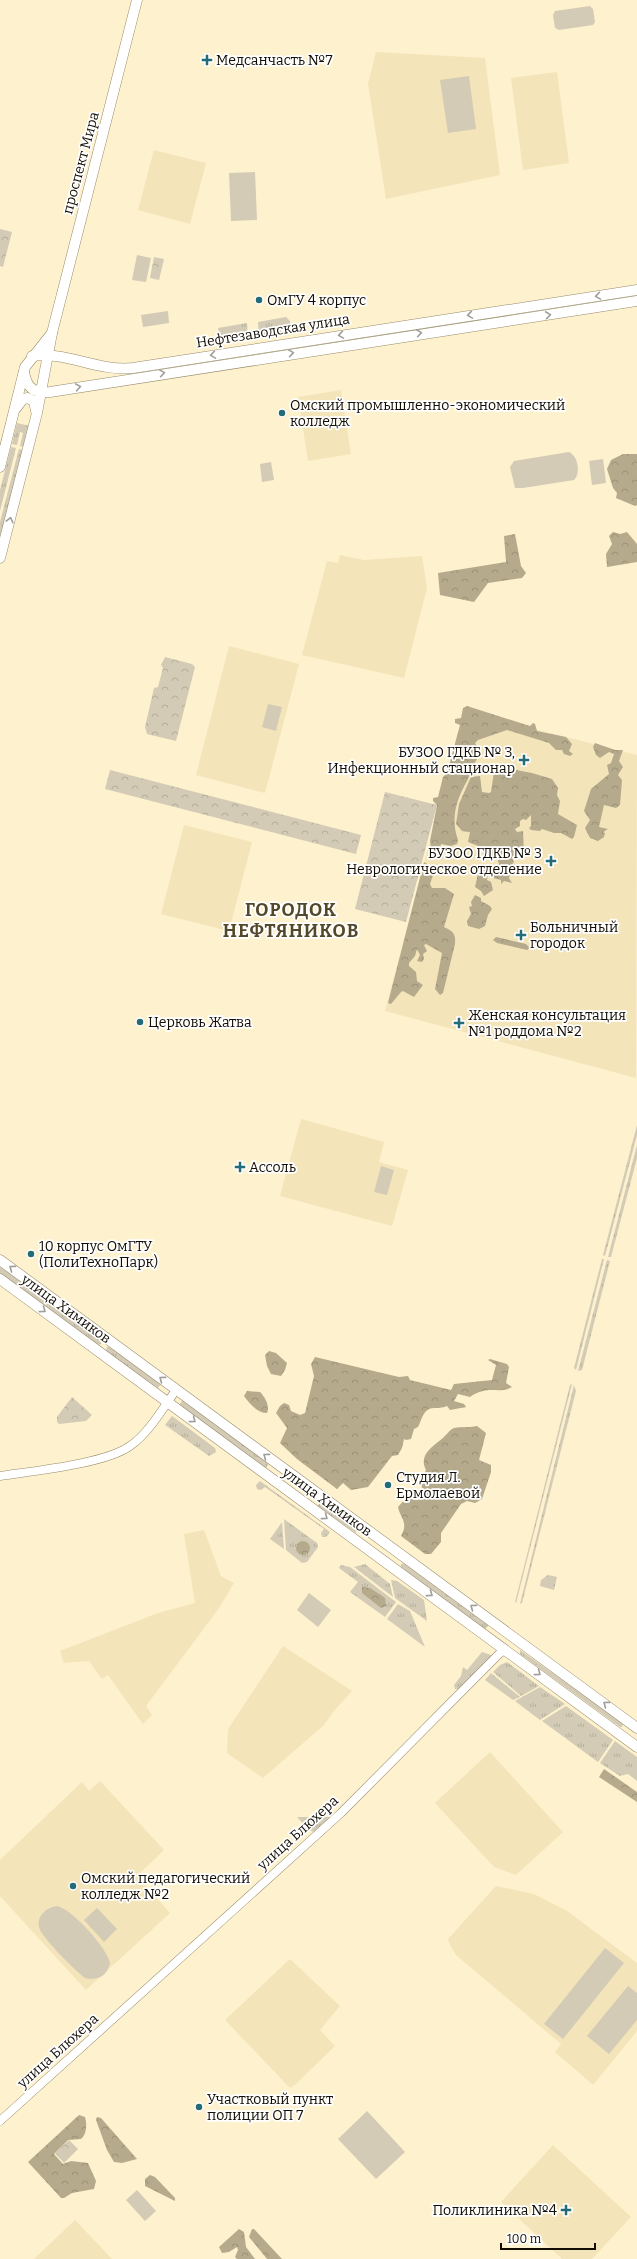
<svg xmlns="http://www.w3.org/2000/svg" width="637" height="2259" font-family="Bitter,serif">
<defs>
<pattern id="grass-tufts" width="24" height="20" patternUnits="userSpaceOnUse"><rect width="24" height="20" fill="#d3cbb5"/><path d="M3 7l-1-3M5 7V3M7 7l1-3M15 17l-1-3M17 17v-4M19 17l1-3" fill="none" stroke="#b4ad9a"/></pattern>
<pattern id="forest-crowns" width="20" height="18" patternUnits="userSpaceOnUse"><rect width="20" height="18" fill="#b5aa8c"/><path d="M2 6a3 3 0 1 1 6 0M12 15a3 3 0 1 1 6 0" fill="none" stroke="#9b9177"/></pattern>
<pattern id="park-crowns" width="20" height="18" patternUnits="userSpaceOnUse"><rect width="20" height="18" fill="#d3cbb5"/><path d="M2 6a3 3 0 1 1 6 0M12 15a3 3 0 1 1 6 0" fill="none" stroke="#b4ad9a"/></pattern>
</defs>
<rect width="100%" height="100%" fill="#fef1cd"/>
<g fill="#f4e4ba">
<path d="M 376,52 L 485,58 L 500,175 L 386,199 L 368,84 Z"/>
<path d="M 557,72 L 569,163 L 523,170 L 511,78 Z"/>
<path d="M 154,150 L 206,163 L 190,224 L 138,210 Z"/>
<path d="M 341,390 L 351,454 L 308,461 L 298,397 Z"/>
<path d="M 340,555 L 364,560 L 422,556 L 427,588 L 404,678 L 302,655 L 327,561 L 338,563 Z"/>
<path d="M 229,646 L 299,664 L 265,793 L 196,775 Z"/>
<path d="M 464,711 L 637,755 L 636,1078 L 385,1011 Z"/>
<path d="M 184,825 L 252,842 L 229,931 L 161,914 Z"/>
<path d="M 301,1119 L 384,1142 L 379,1162 L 408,1170 L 392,1226 L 280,1196 Z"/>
<path d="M 204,1530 L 221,1576 L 234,1583 L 219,1608 L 146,1706 L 152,1715 L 143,1724 L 108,1675 L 102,1679 L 89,1661 L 64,1663 L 60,1651 L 158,1613 L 195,1603 L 184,1534 Z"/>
<path d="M 283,1646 L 352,1691 L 333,1712 L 324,1725 L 263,1778 L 227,1753 L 228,1729 Z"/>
<path d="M 490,1752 L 563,1832 L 516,1875 L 494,1867 L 435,1803 Z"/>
<path d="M 100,1781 L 164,1850 L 137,1876 L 170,1913 L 86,1990 L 0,1896 L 0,1860 L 82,1782 L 89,1791 Z"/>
<path d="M 496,1886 L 534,1894 L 567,1911 L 637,1963 L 637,2031 L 593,2085 L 555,2052 L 561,2044 L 456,1955 L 450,1945 L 448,1939 Z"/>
<path d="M 290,1959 L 340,2006 L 320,2030 L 335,2046 L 296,2084 L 290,2088 L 225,2020 Z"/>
<path d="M 553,2145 L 631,2217 L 592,2259 L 562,2259 L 501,2202 Z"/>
<path d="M 75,2220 L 112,2259 L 34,2259 Z"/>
</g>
<g fill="url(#grass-tufts)">
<path d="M 286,317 L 290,321 L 291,330 L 259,336 L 258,322 Z"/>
<path d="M 247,323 L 248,338 L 221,342 L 218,328 Z"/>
<path d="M 17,423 L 30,426 L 24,447 L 20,446 L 23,433 L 20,432 L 17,445 L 12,444 Z"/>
<path d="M 11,447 L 16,448 L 0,511 L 0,490 Z"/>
<path d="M 19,449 L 24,450 L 0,542 L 0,522 Z"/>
<path d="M 637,1125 L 637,1135 L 605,1256 L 603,1255 Z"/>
<path d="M 637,1145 L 637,1158 L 611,1257 L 608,1257 Z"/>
<path d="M 602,1259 L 604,1259 L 576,1370 L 574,1368 Z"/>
<path d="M 607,1260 L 610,1261 L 582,1370 L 578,1371 Z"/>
<path d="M 0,1266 L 101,1340 L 101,1344 L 97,1345 L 0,1274 Z"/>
<path d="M 107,1347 L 110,1347 L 161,1384 L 158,1388 L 106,1351 Z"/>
<path d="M 572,1384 L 516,1603 L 515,1602 L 570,1385 Z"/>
<path d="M 574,1385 L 576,1391 L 522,1603 L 520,1604 Z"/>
<path d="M 183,1400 L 269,1463 L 266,1468 L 179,1405 Z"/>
<path d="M 172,1416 L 215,1448 L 216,1452 L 209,1456 L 165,1425 Z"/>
<path d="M 260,1481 L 330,1532 L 326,1537 L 322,1537 L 321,1533 L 324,1529 L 265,1487 L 261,1490 L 257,1489 L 256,1485 Z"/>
<path d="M 321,1502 L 357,1528 L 356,1533 L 317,1506 Z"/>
<path d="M 284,1519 L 317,1543 L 318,1547 L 307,1562 L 302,1563 L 286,1550 Z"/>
<path d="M 282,1522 L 284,1549 L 270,1539 Z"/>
<path d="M 405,1563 L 489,1624 L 485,1630 L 401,1567 L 401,1564 Z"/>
<path d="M 365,1564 L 390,1584 L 393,1597 L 354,1567 Z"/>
<path d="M 341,1565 L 350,1567 L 396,1602 L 385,1617 L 350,1592 L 358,1582 L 339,1568 Z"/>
<path d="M 548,1575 L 557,1577 L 554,1590 L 540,1586 L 541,1580 Z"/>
<path d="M 391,1580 L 397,1581 L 424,1600 L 427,1621 L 395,1598 Z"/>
<path d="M 398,1604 L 410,1611 L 425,1647 L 387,1619 Z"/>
<path d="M 520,1650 L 623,1723 L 622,1727 L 620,1727 L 520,1654 Z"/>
<path d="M 482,1652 L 494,1656 L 459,1689 L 455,1689 L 454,1685 L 461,1676 L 463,1667 L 467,1670 Z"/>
<path d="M 507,1662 L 539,1686 L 521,1696 L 493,1672 L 500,1665 Z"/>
<path d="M 491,1673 L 520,1697 L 513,1700 L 485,1680 Z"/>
<path d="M 540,1687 L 565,1704 L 540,1720 L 515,1701 Z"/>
<path d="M 566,1706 L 613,1740 L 598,1762 L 542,1721 Z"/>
<path d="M 615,1741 L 637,1757 L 637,1781 L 628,1774 L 620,1776 L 600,1763 Z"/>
<path d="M 297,1817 L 332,1817 L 314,1832 L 309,1830 Z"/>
</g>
<g fill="url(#forest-crowns)">
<path d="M 623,454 L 637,454 L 637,505 L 635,506 L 616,498 L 617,493 L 613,488 L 607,469 L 611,460 Z"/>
<path d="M 613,532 L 620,534 L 627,532 L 637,544 L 637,562 L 607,567 L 606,554 L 612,544 L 609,536 Z"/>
<path d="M 515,534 L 521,566 L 526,573 L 522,578 L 488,583 L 474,602 L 440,595 L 438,573 L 506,562 L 504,536 Z"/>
<path d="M 467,706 L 530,726 L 533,723 L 535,724 L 537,731 L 566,737 L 572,744 L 569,751 L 573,754 L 570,756 L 564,754 L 562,750 L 556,750 L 549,743 L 507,730 L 478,740 L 475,743 L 478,748 L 475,754 L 477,759 L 474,764 L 476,766 C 470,771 470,775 467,781 C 455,802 451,820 458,840 L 457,844 L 451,846 L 441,844 L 439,852 L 431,847 L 430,841 L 437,805 L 433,801 L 433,798 L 438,797 L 443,777 L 447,773 L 460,725 L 455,723 L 455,719 L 461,718 L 463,708 Z"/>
<path d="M 595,743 L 615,750 L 623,750 L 619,761 L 623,767 L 618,775 L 622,780 L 620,805 L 616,808 L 604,805 L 599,827 L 608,829 L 603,832 L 605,833 L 604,837 L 598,841 L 590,838 L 585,828 L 590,820 L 584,811 L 591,789 L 609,774 L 607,765 L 611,763 L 614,754 L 609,752 L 600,758 L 596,755 L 593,747 Z"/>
<path d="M 511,769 L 532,773 L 552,779 L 558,788 L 557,795 L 560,801 L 558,814 L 577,825 L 574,837 L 572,839 L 561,833 L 554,833 L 542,829 L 540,831 L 531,830 L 529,828 L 531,826 L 531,815 L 526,820 L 523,819 L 520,821 L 520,826 L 515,829 L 517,832 L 523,831 L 524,854 L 521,857 L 514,856 L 512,858 L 514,862 L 507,871 L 511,871 L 509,878 L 512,883 L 504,881 L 501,884 L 501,880 L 493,878 L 499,864 L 496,854 L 488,857 L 483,854 L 486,849 L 468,842 L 470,832 L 462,831 L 456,824 L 459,804 L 471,777 L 480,776 L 482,792 L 489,793 L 491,792 L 494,772 L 505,772 Z"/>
<path d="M 424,862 L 435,869 L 430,884 L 432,888 L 445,888 L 454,894 L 444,927 C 453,931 456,934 455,944 L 443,993 L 440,995 L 435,989 L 442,953 L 426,944 L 424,945 L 427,951 L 423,954 L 424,959 L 422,962 L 417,961 L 420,955 L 417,949 L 415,956 L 409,963 L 409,966 L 416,972 L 417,981 L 423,985 L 414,997 L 403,991 L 401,992 L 391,1004 L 388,1003 Z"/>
<path d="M 484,864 L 488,865 L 489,868 L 487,880 L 491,882 L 493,890 L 484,896 L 481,891 L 475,887 L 478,874 L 482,872 Z"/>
<path d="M 475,895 L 481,898 L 481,901 L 490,906 L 492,909 L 488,915 L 485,926 L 479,929 L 468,926 L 467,921 L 471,914 L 469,907 L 472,906 L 471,902 Z"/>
<path d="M 496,937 L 526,944 L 530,948 L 527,950 L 497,943 L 493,940 Z"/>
<path d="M 269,1351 L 276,1353 L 287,1363 L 285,1370 L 281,1376 L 271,1374 L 267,1366 L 265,1355 Z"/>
<path d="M 315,1357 L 399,1377 L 408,1376 L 410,1380 L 451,1390 L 454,1384 L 492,1380 L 496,1365 L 488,1360 L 490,1359 L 507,1364 L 509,1367 L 506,1383 L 512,1387 C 498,1395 490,1384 470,1397 L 458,1394 L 454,1401 L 464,1404 L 466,1407 L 450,1410 L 447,1406 C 441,1408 439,1408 434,1408 C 423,1408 422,1420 418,1427 L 414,1429 L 411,1439 L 406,1440 L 404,1439 L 402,1448 L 398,1455 L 392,1456 L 368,1487 L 351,1490 L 343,1483 L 337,1489 L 297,1459 L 280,1443 L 287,1428 L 276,1413 L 280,1406 L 284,1403 L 289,1405 L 291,1411 L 300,1415 L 305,1413 L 314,1376 L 311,1364 Z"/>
<path d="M 247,1391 L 260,1392 C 265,1397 270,1406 267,1413 C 257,1413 249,1403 244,1396 Z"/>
<path d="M 477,1426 L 486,1433 L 479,1460 L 491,1465 L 491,1472 L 482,1499 L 475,1503 L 467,1501 L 461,1504 L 441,1533 L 441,1542 L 431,1554 L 425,1554 L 401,1536 C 409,1522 400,1518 398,1507 L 406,1498 L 418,1500 L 422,1498 L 424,1492 L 420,1483 L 426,1470 C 418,1455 433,1446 443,1438 C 446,1435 449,1431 452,1429 C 457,1426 469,1428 477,1426 Z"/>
<circle cx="303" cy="1548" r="7"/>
<path d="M 362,1587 L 370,1588 L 385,1598 L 386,1606 L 381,1608 L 362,1593 Z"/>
<path d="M 604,1769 L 637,1792 L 637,1802 L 599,1777 Z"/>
<path d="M 79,2115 L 85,2117 C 87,2124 87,2134 81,2139 L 68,2140 L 54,2154 L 63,2164 L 71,2161 L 88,2163 L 96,2181 L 94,2189 L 72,2193 L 64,2198 L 61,2198 L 28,2162 Z"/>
<path d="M 97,2117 L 101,2118 L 137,2159 L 122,2163 L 114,2162 L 107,2150 L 96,2120 Z"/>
<path d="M 150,2175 L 155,2177 L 175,2198 L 175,2201 L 145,2186 L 145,2179 Z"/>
<path d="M 239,2229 L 244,2232 L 246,2247 L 255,2259 L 237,2259 L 235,2257 L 238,2250 L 237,2247 L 229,2252 L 222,2253 L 219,2247 Z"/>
<path d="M 252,2229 L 254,2229 L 282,2259 L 267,2259 L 249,2237 Z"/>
</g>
<g fill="url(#park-crowns)">
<path d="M 0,229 L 12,232 L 3,267 L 0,266 Z"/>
<path d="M 154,257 L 164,259 L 159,280 L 150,278 Z"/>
<path d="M 165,657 L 192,664 L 195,667 L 176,741 L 147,734 L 145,727 L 154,688 L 158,687 L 163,668 L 161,665 Z"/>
<path d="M 110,770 L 361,835 L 356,854 L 105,789 Z"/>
<path d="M 385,792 L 437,805 L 406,922 L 355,909 Z"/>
<path d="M 72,1397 L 92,1415 L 86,1421 L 59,1424 L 57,1422 L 57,1417 Z"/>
<path d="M 69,2140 L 78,2149 L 64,2163 L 55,2153 Z"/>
</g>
<g fill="#d3cbb5">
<path d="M 590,6 L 593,9 L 595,22 L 593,25 L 559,30 L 555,28 L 553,15 L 555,11 Z"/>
<path d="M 469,76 L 476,129 L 448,133 L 440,80 Z"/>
<path d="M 255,172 L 257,220 L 231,221 L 229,173 Z"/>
<path d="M 137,255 L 151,258 L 146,282 L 132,280 Z"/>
<path d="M 168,311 L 169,323 L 143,327 L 141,315 Z"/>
<path d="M 569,452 C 578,456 581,473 574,480 L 523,488 L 515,488 L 510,467 L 514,461 Z"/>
<path d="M 603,459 L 606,483 L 592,485 L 589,461 Z"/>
<path d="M 271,462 L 274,480 L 262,482 L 260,464 Z"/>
<path d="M 268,704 L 282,707 L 276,731 L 262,727 Z"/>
<path d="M 381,1166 L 394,1170 L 387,1195 L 374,1192 Z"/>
<path d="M 309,1593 L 331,1610 L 318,1627 L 297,1610 Z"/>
<path d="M 57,1906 C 72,1909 107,1948 110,1963 C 107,1976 98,1981 85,1978 C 75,1971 45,1940 40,1930 C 35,1917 45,1908 57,1906 Z"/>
<path d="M 97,1908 L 117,1929 L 104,1942 L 84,1920 Z"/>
<path d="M 605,1948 L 624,1963 L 563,2039 L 544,2024 Z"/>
<path d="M 628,1986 L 637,1993 L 637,2020 L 609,2054 L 587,2036 Z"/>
<path d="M 367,2111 L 405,2152 L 376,2179 L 338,2139 Z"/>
<path d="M 137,2190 L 156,2211 L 145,2221 L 126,2200 Z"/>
</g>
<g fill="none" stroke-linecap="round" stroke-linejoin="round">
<defs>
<g id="minor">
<path d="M 0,1476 C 32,1471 105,1464 130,1446 C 149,1433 163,1408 176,1390"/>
<path d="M 0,2121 L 341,1813 L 500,1653 L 506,1650"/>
</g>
<g id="major">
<path d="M 32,356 C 66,351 99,372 133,368 L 637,290"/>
<path d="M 24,372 C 27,389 34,393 50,392 L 637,301"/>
<path d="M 16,408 L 23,399 L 28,398 L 34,401 L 36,411"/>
<path d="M 0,467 L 25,367 L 52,333"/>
<path d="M 0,558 L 37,413 L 52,333 L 137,0"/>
<path d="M 0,1260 L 637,1728"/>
<path d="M 0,1279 L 637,1747"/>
</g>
</defs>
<use href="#minor" stroke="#978b6a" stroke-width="9"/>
<use href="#major" stroke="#978b6a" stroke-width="11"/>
<use href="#minor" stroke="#fff" stroke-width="8"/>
<use href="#major" stroke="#fff" stroke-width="10"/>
</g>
<defs><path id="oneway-chevron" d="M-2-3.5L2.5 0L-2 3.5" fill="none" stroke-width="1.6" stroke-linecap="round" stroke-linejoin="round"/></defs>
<g stroke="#a09e9a">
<use href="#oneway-chevron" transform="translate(598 296) rotate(171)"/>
<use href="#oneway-chevron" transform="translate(470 315) rotate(171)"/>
<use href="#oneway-chevron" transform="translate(548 315) rotate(-8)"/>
<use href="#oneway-chevron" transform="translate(419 333) rotate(-8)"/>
<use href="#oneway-chevron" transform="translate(341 335) rotate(171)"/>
<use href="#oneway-chevron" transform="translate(291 353) rotate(-9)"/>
<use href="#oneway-chevron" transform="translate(213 355) rotate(171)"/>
<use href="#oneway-chevron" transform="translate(162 373) rotate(-9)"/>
<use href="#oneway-chevron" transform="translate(78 387) rotate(-10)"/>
<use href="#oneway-chevron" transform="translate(10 520) rotate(-76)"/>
<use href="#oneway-chevron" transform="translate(12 1268) rotate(-144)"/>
<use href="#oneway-chevron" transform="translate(43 1310) rotate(36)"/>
<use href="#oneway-chevron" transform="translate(162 1379) rotate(-143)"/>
<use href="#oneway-chevron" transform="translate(193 1420) rotate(37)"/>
<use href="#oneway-chevron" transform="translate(266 1456) rotate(-144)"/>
<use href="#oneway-chevron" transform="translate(325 1517) rotate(36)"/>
<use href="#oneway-chevron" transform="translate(430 1594) rotate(36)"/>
<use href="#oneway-chevron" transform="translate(473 1607) rotate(-144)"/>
<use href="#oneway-chevron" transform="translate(538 1673) rotate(37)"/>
<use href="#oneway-chevron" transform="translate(606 1704) rotate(-143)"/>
</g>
<g fill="#246b78" stroke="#fff" stroke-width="1.5">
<path d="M205 54h4v4h4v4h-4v4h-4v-4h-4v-4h4z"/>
<circle cx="259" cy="300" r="4"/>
<circle cx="282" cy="413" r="4"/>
<path d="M522 754h4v4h4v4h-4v4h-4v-4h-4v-4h4z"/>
<path d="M549 855h4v4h4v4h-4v4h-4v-4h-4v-4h4z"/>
<path d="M519 929h4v4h4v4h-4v4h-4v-4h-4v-4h4z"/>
<circle cx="140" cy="1022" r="4"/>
<path d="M457 1017h4v4h4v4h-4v4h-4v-4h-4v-4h4z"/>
<path d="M238 1161h4v4h4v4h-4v4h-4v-4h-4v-4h4z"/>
<circle cx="31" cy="1254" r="4"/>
<circle cx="388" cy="1485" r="4"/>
<circle cx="73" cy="1886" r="4"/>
<circle cx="199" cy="2107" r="4"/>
<path d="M564 2204h4v4h4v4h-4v4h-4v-4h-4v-4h4z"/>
</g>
<g text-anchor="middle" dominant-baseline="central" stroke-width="3.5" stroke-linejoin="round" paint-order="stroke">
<g font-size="14" fill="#120d03" stroke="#fff" text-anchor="start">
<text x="216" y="60">Медсанчасть №7</text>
<text x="267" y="300">ОмГУ 4 корпус</text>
<text x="290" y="405">Омский промышленно-экономический<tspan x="290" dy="16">колледж</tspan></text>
<text x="515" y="752" text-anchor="end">БУЗОО ГДКБ № 3,<tspan x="515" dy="16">Инфекционный стационар</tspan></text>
<text x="542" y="853" text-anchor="end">БУЗОО ГДКБ № 3<tspan x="542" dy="16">Неврологическое отделение</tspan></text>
<text x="530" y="927">Больничный<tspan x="530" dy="16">городок</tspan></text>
<text x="468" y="1015">Женская консультация<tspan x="468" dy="16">№1 роддома №2</tspan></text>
<text x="148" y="1022">Церковь Жатва</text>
<text x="249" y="1167">Ассоль</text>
<text x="39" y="1246">10 корпус ОмГТУ<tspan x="39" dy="16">(ПолиТехноПарк)</tspan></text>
<text x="396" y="1477">Студия Л.<tspan x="396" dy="16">Ермолаевой</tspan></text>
<text x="81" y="1878">Омский педагогический<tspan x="81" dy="16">колледж №2</tspan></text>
<text x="207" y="2099">Участковый пункт<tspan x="207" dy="16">полиции ОП 7</tspan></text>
<text x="557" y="2210" text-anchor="end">Поликлиника №4</text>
</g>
<g font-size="14" fill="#120d03" stroke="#fff">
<text transform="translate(81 163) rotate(-75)">проспект Мира</text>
<text transform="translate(273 331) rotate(-9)">Нефтезаводская улица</text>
<text transform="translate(66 1309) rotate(36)">улица Химиков</text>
<text transform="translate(327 1502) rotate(36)">улица Химиков</text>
<text transform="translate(298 1833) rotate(-42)">улица Блюхера</text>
<text transform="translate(58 2051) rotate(-42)">улица Блюхера</text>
</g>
<g font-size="18" font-weight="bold" letter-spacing="1" fill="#53482a" stroke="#fff">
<text x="291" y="910">ГОРОДОК<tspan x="291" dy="21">НЕФТЯНИКОВ</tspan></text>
</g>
</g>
<path d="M501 2243v6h94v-6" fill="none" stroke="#120d03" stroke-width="2"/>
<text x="507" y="2243" font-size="12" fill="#120d03" stroke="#ffffff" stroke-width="3" paint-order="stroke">100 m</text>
</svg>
